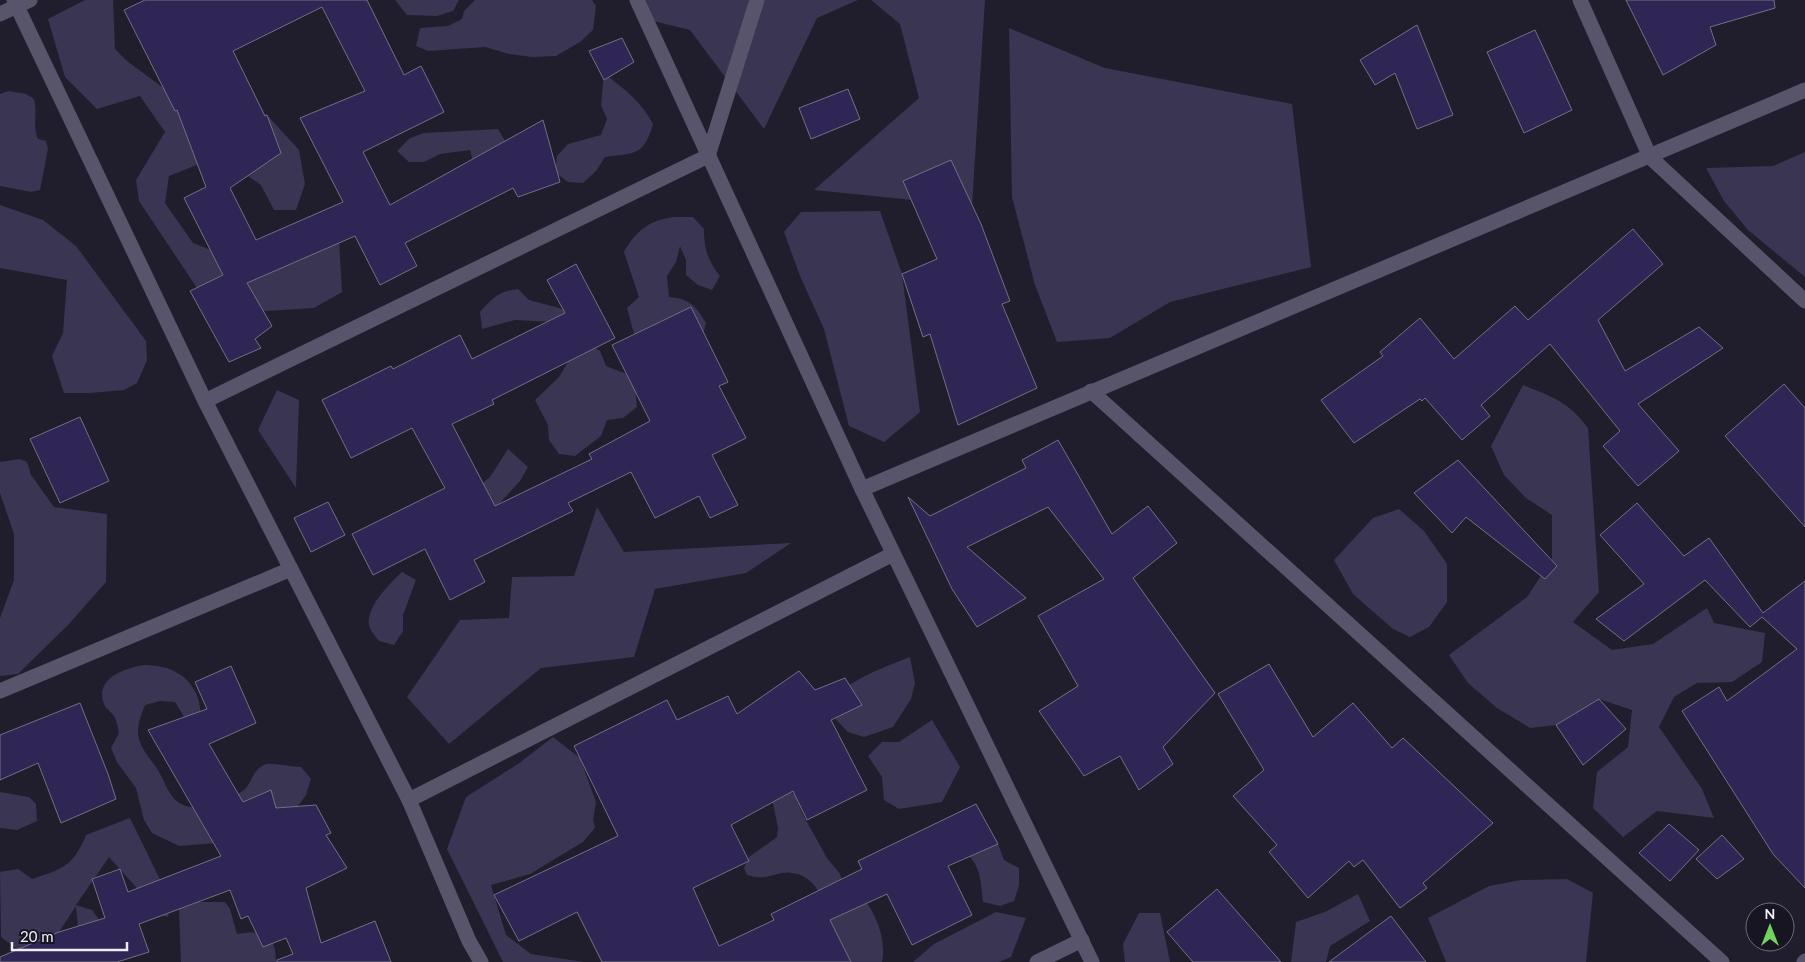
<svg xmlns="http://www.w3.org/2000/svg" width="1805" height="962" font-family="Lato,sans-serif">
<rect width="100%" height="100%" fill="#201e2c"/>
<g fill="#393553">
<path d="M 85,0 L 113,0 L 115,49 L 127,61 L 181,101 L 267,115 L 299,150 L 305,184 L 296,210 L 274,210 L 261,185 L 219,156 L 169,176 L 165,203 L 193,243 L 238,261 L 339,239 L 342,292 L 314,308 L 252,312 L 201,294 L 139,201 L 136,180 L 165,132 L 140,96 L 97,109 L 65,77 L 48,19 Z"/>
<path d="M 395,0 L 459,0 L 453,11 L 437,16 L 407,15 Z"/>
<path d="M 475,0 L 592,0 L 596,6 L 593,30 L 580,42 L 556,56 L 532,57 L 509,54 L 485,47 L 428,51 L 416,46 L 420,28 L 448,26 L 462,19 L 464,11 Z"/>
<path d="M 644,0 L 858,0 L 817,18 L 764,129 L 690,30 L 653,21 Z"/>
<path d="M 871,0 L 985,0 L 972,206 L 814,190 L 919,98 L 900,24 Z"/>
<path d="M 1009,28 L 1105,68 L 1292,104 L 1311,267 L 1170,302 L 1110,338 L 1057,342 L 1035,285 L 1012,197 Z"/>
<path d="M 604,73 C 624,89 642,102 653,124 C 644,156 635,153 605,157 L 596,171 L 583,183 L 568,182 L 555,172 L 557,156 L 568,144 L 601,135 L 607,119 L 601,105 Z"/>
<path d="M 9,91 L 26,94 L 34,99 C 38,113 32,126 38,139 L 46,141 L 48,149 L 40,190 L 31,192 L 0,186 L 0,94 Z"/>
<path d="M 498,129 L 507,144 L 474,165 L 470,150 L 440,154 L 424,162 L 409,162 L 397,151 L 410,138 L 424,133 Z"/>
<path d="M 1805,152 L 1805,277 L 1748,230 L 1724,201 L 1706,168 L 1773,166 Z"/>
<path d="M 0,205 L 43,220 L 76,246 L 146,341 L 147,360 L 137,383 L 124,390 L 90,393 L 64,393 L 52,356 L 63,333 L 67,280 L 0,268 Z"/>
<path d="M 880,211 L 902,274 L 920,412 L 884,442 L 849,426 L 824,329 L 800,276 L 784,232 L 801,212 Z"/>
<path d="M 674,217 L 693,217 L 704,229 C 704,249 708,261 720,276 L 712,290 L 698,285 L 686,275 L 686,260 L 680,246 L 676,262 L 667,276 L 669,297 C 690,299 695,305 706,323 L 702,338 L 650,338 L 634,334 L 627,308 L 639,297 L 624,252 C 636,231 649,220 674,217 Z"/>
<path d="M 518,289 L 529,300 L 559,308 L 573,315 L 585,342 L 600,351 L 606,366 L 634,377 L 637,407 L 623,418 L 607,420 L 601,436 L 575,456 L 559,454 L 549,440 L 548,425 L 535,400 L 559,377 L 568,362 L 554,322 L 515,320 L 482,329 L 480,312 C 492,298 500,291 518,289 Z"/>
<path d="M 1523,385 C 1552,396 1570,403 1588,428 L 1599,592 L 1573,622 L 1612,650 L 1653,644 L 1707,608 L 1714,623 L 1765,633 L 1762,662 L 1732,682 L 1697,683 L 1674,697 L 1659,727 L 1702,789 L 1714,818 L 1657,811 L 1623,837 L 1593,808 L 1597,772 L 1628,747 L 1632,710 L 1599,699 L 1556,725 L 1530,728 L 1497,708 L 1468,683 L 1449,655 L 1527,597 L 1552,559 L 1552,515 L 1526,498 L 1504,475 L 1491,446 Z"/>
<path d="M 277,390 L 299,400 L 296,488 L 258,430 Z"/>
<path d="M 508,449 L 528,467 L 520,481 L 498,505 L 491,506 L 477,488 L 490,477 Z"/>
<path d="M 20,459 L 27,462 L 31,475 L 54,507 L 107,514 L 106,582 L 69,624 L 18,674 L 0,676 L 0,618 L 14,580 L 14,534 L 0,493 L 0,462 Z"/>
<path d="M 597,507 L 624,552 L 791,543 L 746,573 L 655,589 L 634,657 L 541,668 L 449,744 L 407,697 L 460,620 L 509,618 L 512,577 L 574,576 Z"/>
<path d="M 1399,509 L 1424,531 L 1447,564 L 1447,602 L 1429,627 L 1410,637 L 1393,629 L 1353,594 L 1334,560 L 1373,518 Z"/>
<path d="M 402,572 L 416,580 L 403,615 L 403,631 L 394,645 L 379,641 C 376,637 372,633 370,628 C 363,610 389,584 402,572 Z"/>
<path d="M 910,657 L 915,683 L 911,699 L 893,727 L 864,737 L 848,732 L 825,708 C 844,681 880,669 910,657 Z"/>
<path d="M 144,665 C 167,665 189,673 198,698 C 202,710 200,726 202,738 L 188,731 L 183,715 L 175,702 L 160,701 L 145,705 C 132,736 138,743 156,767 C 163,777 168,795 178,802 C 194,815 231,801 245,789 C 253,781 253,768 267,764 C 270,763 294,767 301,767 L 311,779 L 306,795 L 297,807 L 243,841 L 179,846 L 152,833 L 144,820 L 136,788 L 117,762 L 111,748 L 119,733 C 118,728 117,722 115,718 C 113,713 107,710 105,706 C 92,679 125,668 144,665 Z"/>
<path d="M 932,720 L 960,767 L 942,802 L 899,809 L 884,800 L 882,777 L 868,756 L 882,742 L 899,742 Z"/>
<path d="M 553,737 L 580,758 L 596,802 L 593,820 L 595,828 L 583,842 L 530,874 L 491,885 L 506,935 L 531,954 L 584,962 L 503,962 L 447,849 L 466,797 L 518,764 Z"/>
<path d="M 790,790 L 796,797 L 802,813 L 827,858 L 840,874 L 842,881 C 847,885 853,888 858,893 C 875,908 887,940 882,962 L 851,962 C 846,950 838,940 833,928 C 823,906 821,877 792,873 C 775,870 771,882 747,875 L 744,868 L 749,857 L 777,837 L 778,828 L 772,799 Z"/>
<path d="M 0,792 L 29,797 L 36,804 L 37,821 L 17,830 L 0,828 Z"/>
<path d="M 130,818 L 170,900 L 168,917 L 153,913 L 135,886 L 109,857 L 76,905 L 92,910 L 101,922 L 79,938 L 76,906 L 59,932 L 24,954 L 1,937 L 0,872 L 18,869 L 32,879 C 62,869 73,867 86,835 Z"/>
<path d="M 981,818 L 998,844 L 1004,860 L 1019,868 L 1019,885 L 1014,901 L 1000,906 L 983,902 C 980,875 981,864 959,847 Z"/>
<path d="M 1567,879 L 1593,893 L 1586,962 L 1446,962 L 1428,918 L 1489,886 L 1521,880 Z"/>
<path d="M 1358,894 L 1370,921 L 1330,946 L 1326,962 L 1291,962 L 1296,922 L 1325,912 Z"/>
<path d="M 199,902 L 225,902 L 230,909 L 237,934 C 262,930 276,933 276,962 L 181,962 L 179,909 Z"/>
<path d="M 996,912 L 1026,918 L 1011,957 L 999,962 L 913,962 L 934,944 Z"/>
<path d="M 1139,913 L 1160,913 L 1170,962 L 1125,962 L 1123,944 Z"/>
</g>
<g fill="#2f2655" stroke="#727081" fill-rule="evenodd">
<path d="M 145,0 L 367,0 L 404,75 L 421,66 L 444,112 L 363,152 L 390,205 L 543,120 L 560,182 L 518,197 L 513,188 L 405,243 L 417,266 L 380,285 L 355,236 L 247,283 L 272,326 L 255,339 L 261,348 L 229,362 L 190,291 L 223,275 L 184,198 L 206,187 L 177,110 L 175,111 L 124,10 ZM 322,7 L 365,91 L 300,118 L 343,202 L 256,240 L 230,188 L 281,153 L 267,115 L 265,116 L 233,51 Z"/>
<path d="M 1626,0 L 1774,0 L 1775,8 L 1710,27 L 1716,45 L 1663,75 Z"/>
<path d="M 1417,25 L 1453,115 L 1417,129 L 1395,73 L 1375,85 L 1360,60 Z"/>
<path d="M 1535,30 L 1572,110 L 1524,133 L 1487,52 Z"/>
<path d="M 622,38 L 634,62 L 604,80 L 589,51 Z"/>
<path d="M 848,89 L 860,119 L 811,139 L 799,108 Z"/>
<path d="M 951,160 L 981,224 L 1010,301 L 1002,304 L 1037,388 L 958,425 L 930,334 L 923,337 L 902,274 L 937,259 L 903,181 Z"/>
<path d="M 1633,229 L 1663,264 L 1598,320 L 1625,371 L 1699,327 L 1723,348 L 1638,404 L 1679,451 L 1638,486 L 1603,446 L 1620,431 L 1550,344 L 1481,405 L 1490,416 L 1462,440 L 1425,398 L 1422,401 L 1420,399 L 1354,443 L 1321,400 L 1383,356 L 1380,352 L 1420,318 L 1454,359 L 1515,306 L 1528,320 Z"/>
<path d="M 576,264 L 615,338 L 492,400 L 494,404 L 452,424 L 495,506 L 592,459 L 589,454 L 650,421 L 612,345 L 691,307 L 728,382 L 719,386 L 746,438 L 712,455 L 738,505 L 710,518 L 699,496 L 655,518 L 631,472 L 568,503 L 573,511 L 474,560 L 485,582 L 450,600 L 425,549 L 373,575 L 352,534 L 445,488 L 412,428 L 351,458 L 322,400 L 391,366 L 393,369 L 460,335 L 472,359 L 565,313 L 547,280 Z"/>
<path d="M 1784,384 L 1805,408 L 1805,527 L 1725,436 Z"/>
<path d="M 80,417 L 109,481 L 60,503 L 30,439 Z"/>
<path d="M 1058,440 L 1112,534 L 1148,506 L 1177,543 L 1133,578 L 1215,693 L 1163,747 L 1173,764 L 1139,790 L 1120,756 L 1084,776 L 1039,711 L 1078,686 L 1038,616 L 1104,579 L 1048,507 L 967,547 L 1026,598 L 977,627 L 952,589 L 908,497 L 930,516 L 1026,468 L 1022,460 Z"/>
<path d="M 1458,460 L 1557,566 L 1545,579 L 1466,517 L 1452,533 L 1414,493 Z"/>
<path d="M 328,502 L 345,535 L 311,552 L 294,518 Z"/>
<path d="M 1637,503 L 1684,556 L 1709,538 L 1763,613 L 1805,581 L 1805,888 L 1773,854 L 1682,711 L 1719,687 L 1727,701 L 1797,649 L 1762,617 L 1750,627 L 1705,580 L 1624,641 L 1596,619 L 1644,584 L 1600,535 Z"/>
<path d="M 1269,664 L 1313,737 L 1353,703 L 1392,748 L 1403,738 L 1493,823 L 1423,883 L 1427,888 L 1400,908 L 1363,860 L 1354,867 L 1349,861 L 1308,898 L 1269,852 L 1277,845 L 1233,796 L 1264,770 L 1218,694 Z"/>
<path d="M 231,666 L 256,723 L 209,744 L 243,802 L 271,790 L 276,808 L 316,805 L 331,833 L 326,835 L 347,868 L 306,888 L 321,943 L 375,921 L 391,962 L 277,962 L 277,960 L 293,954 L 286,938 L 263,947 L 248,916 L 241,919 L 230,890 L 139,924 L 149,952 L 117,962 L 0,962 L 0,957 L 59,932 L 105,918 L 92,879 L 120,869 L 128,892 L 221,856 L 148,730 L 207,709 L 195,682 Z"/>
<path d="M 799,671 L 815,690 L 845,678 L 862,705 L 831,720 L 867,790 L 807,820 L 793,791 L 731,825 L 749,861 L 693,888 L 719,946 L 774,920 L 771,914 L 862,869 L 858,861 L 976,804 L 998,844 L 948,866 L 972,915 L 912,945 L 887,894 L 830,920 L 851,962 L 602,962 L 577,912 L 519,941 L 494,895 L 618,836 L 574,746 L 667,700 L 677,720 L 728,696 L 737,714 Z"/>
<path d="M 1599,699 L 1626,729 L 1583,765 L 1556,725 Z"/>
<path d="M 80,703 L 108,774 L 116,799 L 61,823 L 38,763 L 0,780 L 0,735 Z"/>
<path d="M 1669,824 L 1699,850 L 1670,881 L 1639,853 Z"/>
<path d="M 1722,835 L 1744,859 L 1717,879 L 1696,859 Z"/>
<path d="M 1217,889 L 1281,962 L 1193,962 L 1167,932 Z"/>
<path d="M 1391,916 L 1426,962 L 1329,962 Z"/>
</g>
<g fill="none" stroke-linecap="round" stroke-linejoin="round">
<g stroke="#57546c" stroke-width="15">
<path d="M 14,0 L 205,401 L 409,800 L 469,941 L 481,962"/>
<path d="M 637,0 L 862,489 L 1092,962"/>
<path d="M 1580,0 L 1650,157 L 1805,301"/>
<path d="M 0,14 L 30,0"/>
<path d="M 1091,391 L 1722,962"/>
<path d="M 205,401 L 708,156 L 757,0"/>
<path d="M 862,489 L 1805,90"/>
<path d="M 0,691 L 291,569"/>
<path d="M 409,800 L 893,554"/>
<path d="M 1037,962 L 1082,940"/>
<path d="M 1804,962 L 1805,961"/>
</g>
</g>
<g transform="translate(1770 927)"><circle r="24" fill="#171522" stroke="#6d6c78"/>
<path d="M0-4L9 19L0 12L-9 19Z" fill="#73d25d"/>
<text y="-8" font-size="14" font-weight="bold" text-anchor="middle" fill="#efeef8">N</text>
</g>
<path d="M12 942v8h115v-8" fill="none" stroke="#efeef8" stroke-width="2.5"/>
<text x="20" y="942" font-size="15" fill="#efeef8" stroke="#171522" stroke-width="4" paint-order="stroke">20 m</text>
</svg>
